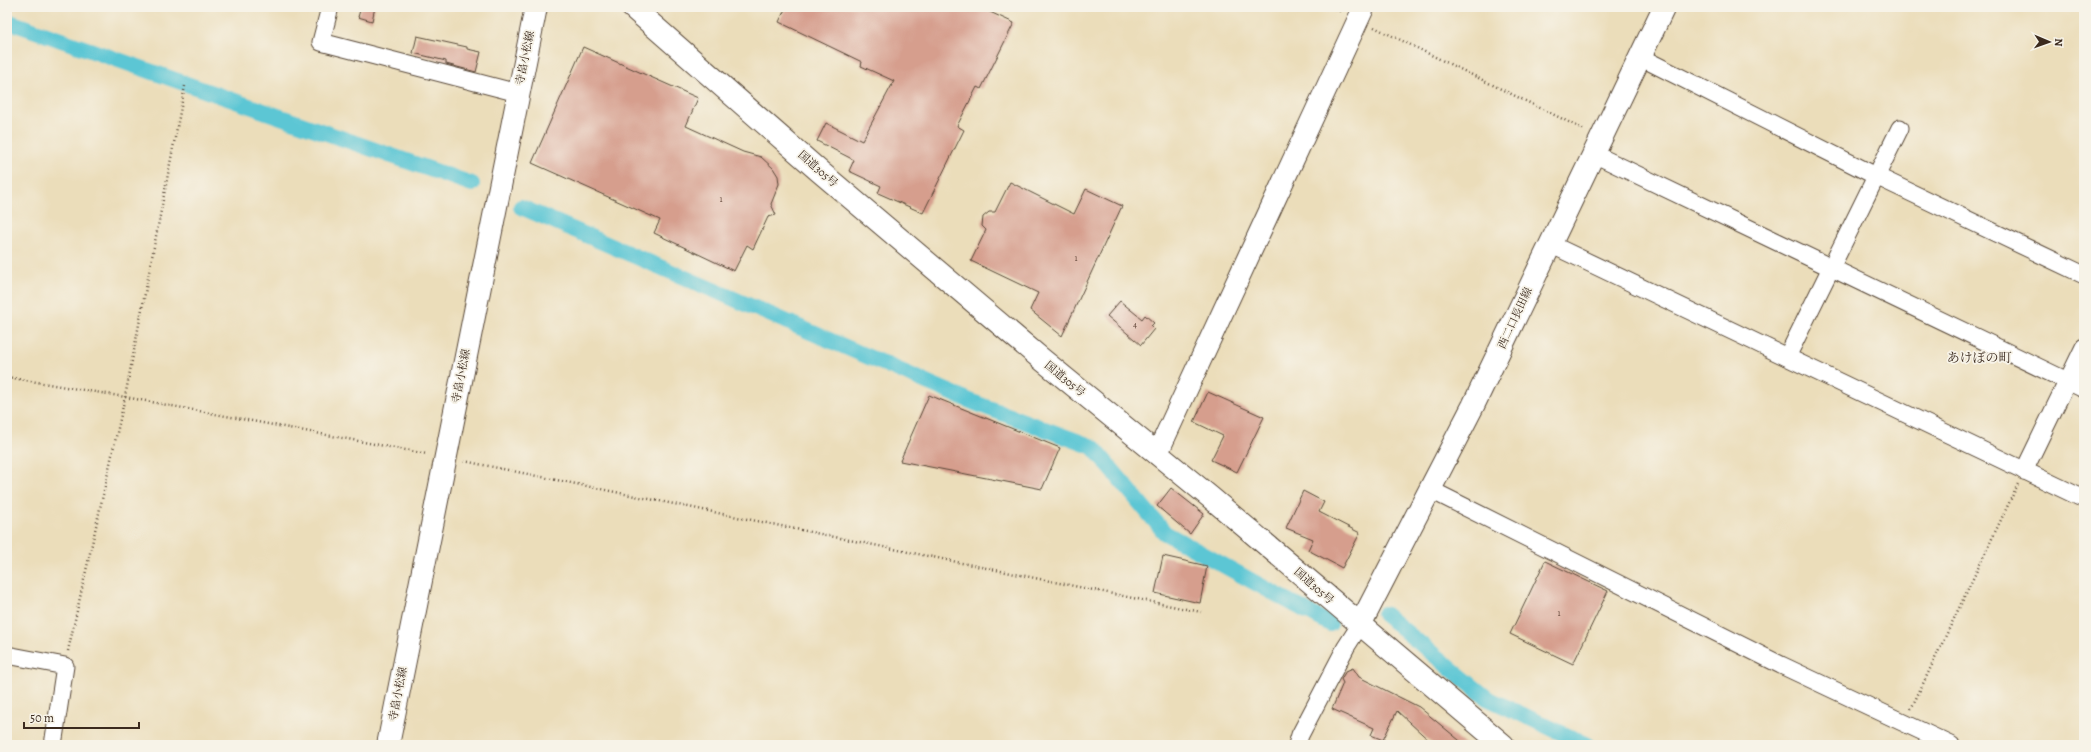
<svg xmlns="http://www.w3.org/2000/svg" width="2091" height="752" font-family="Alegreya,'Noto Serif JP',serif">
<rect width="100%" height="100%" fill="#f7f3e8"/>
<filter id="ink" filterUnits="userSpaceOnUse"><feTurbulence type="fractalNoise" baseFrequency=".025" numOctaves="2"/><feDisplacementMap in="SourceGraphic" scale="8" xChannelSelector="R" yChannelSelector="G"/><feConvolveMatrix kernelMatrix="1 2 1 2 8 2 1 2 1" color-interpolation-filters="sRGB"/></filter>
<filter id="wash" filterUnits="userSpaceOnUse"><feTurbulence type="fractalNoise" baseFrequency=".012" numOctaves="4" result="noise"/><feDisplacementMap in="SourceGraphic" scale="16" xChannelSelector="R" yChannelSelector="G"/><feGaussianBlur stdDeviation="0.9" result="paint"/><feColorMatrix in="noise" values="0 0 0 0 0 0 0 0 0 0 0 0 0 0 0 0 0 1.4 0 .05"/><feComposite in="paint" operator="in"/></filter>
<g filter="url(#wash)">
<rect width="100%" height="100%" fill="#ebddba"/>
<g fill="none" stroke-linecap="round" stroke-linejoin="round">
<g stroke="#5bc6d4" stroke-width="16">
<path d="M 7,21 L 472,184"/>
<path d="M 521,207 L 975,403 L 1093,447 L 1165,533 L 1330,624"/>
<path d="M 1384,614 L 1487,698 L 1587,745"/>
</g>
</g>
<g id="blocks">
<g fill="#d69e8d">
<path d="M 361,7 L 375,7 L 372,21 L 358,17 Z"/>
<path d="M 786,7 L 979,7 L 1014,23 L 981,89 L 977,87 L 957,126 L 964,130 L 923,213 L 878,193 L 881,186 L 849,171 L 854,160 L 817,141 L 826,123 L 862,141 L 894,81 L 861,66 L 862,62 L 779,22 Z"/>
<path d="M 417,36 L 467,47 L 467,49 L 481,52 L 476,72 L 446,64 L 446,61 L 413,53 Z"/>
<path d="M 583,47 L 698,98 L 686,126 L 743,152 L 761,157 L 773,168 L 778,176 L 779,184 L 771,204 L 776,215 L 768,217 L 753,249 L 747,245 L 734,271 L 654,233 L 660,220 L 532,163 Z"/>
<path d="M 1010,182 L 1074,214 L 1086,189 L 1122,206 L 1062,336 L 1030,310 L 1038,293 L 971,261 L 986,230 L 982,226 L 983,217 L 989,212 L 995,212 Z"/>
<path d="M 1120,301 L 1142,319 L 1145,315 L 1154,323 L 1151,326 L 1154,329 L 1141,345 L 1107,316 Z"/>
<path d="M 1208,392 L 1264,417 L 1237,472 L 1211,460 L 1223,436 L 1194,422 Z"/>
<path d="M 929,395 L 1060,448 L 1042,489 L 900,461 Z"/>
<path d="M 1171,488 L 1204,514 L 1190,534 L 1157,506 Z"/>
<path d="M 1303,491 L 1324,502 L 1319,512 L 1360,533 L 1342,568 L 1308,550 L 1313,539 L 1286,528 Z"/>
<path d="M 1163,556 L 1207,566 L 1200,603 L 1155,593 Z"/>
<path d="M 1545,561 L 1608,591 L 1573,664 L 1510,634 Z"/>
<path d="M 1353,668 L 1359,677 L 1419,707 L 1465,745 L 1434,745 L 1397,711 L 1383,740 L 1371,735 L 1374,728 L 1332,709 L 1343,683 L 1341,679 L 1346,671 Z"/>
</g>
</g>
</g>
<g filter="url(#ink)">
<use href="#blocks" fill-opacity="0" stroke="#554535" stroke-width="1"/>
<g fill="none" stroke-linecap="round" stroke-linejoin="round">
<defs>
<g id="minor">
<path d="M 330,7 L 321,42 L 518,93"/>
<path d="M 1640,57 L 1876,176 L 2084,275"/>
<path d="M 1594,154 L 2084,389"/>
<path d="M 1550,244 L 2084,499"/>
<path d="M 1787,357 L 1900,128"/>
<path d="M 2024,471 L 2084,347"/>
<path d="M 1431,490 L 1781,665 L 1951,745"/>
<path d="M 7,655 L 65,666 L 53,745"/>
<path d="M 1297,745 L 1300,735 L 1346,647 L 1360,625"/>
</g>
<path id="tertiary" d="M 1157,454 L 1364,7"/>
<path id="secondary" d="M 1360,625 L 1473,406 L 1664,7"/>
<path id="primary" d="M 388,745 L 536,7"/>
<path id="trunk" d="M 632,7 L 818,170 L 1039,357 L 1210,497 L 1503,745"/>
</defs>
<use href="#minor" stroke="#554535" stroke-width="19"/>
<use href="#tertiary" stroke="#554535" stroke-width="23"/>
<use href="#secondary" stroke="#554535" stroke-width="24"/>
<use href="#primary" stroke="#554535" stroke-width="24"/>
<use href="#trunk" stroke="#554535" stroke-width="24"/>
<g stroke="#554535" stroke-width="2.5" stroke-dasharray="1 3" stroke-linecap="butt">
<path d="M 1332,7 L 1342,12"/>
<path d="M 1374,27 L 1585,130"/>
<path d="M 7,377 L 125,397 L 427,454"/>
<path d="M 464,461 L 1201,612"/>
<path d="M 68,651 L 125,397 L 185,86"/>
<path d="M 1911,709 L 2018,484"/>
</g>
<use href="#minor" stroke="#fff" stroke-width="17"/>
<use href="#tertiary" stroke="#fff" stroke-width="21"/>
<use href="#secondary" stroke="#fff" stroke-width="22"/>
<use href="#primary" stroke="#fff" stroke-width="22"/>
<use href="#trunk" stroke="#fff" stroke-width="22"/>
</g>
</g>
<g text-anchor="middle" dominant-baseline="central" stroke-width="3.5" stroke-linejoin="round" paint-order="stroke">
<g font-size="9" fill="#62473a">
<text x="721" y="199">1</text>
<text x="1076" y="258">1</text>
<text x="1135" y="324">4</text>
<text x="1559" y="613">1</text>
</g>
<g font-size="11" fill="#3b2a1e" stroke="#f7f3e8">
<text transform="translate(525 58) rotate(-78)">寺畠小松線</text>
<text transform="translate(818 169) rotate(41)">国道305号</text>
<text transform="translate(1515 318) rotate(-65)">西二口長田線</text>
<text transform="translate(461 376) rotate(-79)">寺畠小松線</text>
<text transform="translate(1065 379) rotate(39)">国道305号</text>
<text transform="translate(1314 586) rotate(41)">国道305号</text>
<text transform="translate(398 694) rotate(-79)">寺畠小松線</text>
</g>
<g font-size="13" fill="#3b2a1e" stroke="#f7f3e8">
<text x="1979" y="357">あけぼの町</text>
</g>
</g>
<rect width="2091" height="752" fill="none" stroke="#f7f3e8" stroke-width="24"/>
<g transform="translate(2049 42) rotate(92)" stroke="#f7f3e8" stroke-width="3" paint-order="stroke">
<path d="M0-3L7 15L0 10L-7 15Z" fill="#3b2a1e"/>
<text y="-6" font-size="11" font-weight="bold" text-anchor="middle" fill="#3b2a1e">N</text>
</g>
<path d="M24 722v6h115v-6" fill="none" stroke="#3b2a1e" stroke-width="2"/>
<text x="30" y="722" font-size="12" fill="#3b2a1e" stroke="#f7f3e8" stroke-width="3" paint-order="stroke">50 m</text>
</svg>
